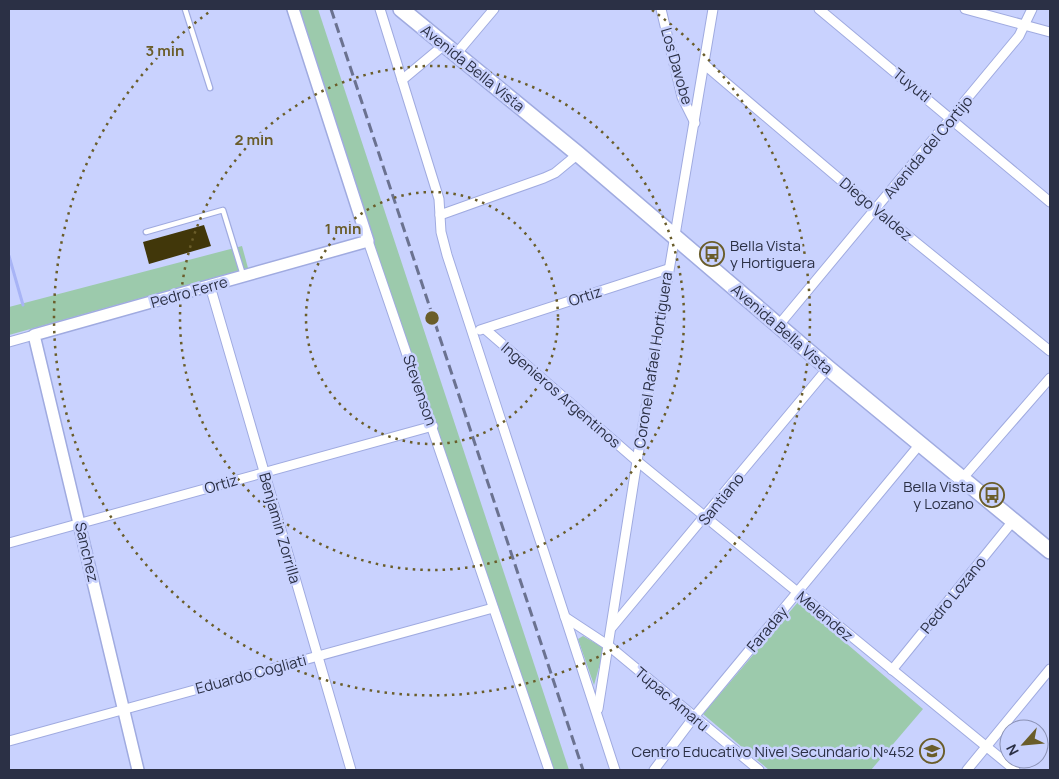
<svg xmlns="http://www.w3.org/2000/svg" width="1059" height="779" font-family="Manrope,sans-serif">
<rect width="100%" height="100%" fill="#c9d2fe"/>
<g fill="#9ccaac">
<path d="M 296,9 L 318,9 L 569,770 L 553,770 L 373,243 Z"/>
<path d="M 242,246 L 248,268 L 9,335 L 9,307 Z"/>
<path d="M 798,602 L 923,709 L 871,770 L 769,770 L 703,714 Z"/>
<path d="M 583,636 L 602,647 L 603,653 L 594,685 L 578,639 Z"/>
</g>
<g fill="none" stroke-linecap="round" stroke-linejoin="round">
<path stroke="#a8b4f6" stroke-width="3" d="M 9,256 L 23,305"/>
</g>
<path fill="#41370a" d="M 204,225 L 211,246 L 149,264 L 143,242 Z"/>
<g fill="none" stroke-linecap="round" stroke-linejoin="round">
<defs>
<g id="service">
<path d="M 185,9 L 210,88"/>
<path d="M 146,232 L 223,210 L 243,275"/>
</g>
<g id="minor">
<path d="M 380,9 L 439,199 L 441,232 L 447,255 L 615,770"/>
<path d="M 661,9 L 682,97 L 695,123"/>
<path d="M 819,9 L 1050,202"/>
<path d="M 965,9 L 1050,32"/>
<path d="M 456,54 L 494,9"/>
<path d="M 705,65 L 876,210 L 1050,351"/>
<path d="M 402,80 L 444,45"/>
<path d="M 440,215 L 544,178 L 555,173 L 578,154"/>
<path d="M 368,241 L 549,770"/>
<path d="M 210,286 L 351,770"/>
<path d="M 778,326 L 1019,36 L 1032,9"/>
<path d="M 485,329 L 637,461 L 1015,770"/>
<path d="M 480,330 L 668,269"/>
<path d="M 9,342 L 34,335"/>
<path d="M 962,479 L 1050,378"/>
<path d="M 9,543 L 433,426"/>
<path d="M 565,617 L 609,646 L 759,770"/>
<path d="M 612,627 L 828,368"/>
<path d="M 892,670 L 1013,521"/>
<path d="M 598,709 L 637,461 L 713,9"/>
<path d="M 9,741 L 493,608"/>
<path d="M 654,770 L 694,717 L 920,444"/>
<path d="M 967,770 L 1050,669"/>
</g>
<path id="tertiary" d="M 138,770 L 34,335 L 368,241 L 293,9"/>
<path id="primary" d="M 401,9 L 578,154 L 828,368 L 1050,551"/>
</defs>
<use href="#service" stroke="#a0abe0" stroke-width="7"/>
<use href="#minor" stroke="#a0abe0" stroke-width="11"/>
<use href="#tertiary" stroke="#a0abe0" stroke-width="14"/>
<use href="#primary" stroke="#a0abe0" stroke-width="18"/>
<use href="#service" stroke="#fff" stroke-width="4.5"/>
<use href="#minor" stroke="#fff" stroke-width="9"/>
<use href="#tertiary" stroke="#fff" stroke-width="11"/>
<use href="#primary" stroke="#fff" stroke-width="15"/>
<path stroke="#6b7290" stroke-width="3" stroke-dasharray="10 5" stroke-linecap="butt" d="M 331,9 L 583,770"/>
</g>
<g fill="none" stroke="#6a5d2a" stroke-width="2.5" stroke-dasharray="2.5 5">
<circle cx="432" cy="318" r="126"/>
<circle cx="432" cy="318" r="252"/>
<path d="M652 10A378 378 0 1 1 212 10"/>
</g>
<defs>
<symbol id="bus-ring" viewBox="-11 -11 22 22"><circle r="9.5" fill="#c9d2fe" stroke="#6a5d2a" stroke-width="1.5"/><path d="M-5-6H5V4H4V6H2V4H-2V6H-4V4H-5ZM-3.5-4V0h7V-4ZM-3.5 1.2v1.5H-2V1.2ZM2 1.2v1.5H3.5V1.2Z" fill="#6a5d2a"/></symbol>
<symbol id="school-ring" viewBox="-11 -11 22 22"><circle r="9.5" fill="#c9d2fe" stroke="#6a5d2a" stroke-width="1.5"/><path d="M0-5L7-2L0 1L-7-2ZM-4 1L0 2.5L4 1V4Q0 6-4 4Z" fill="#6a5d2a"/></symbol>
</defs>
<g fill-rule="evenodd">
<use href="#bus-ring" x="698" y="240" width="28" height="28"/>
<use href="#bus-ring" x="978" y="481" width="28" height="28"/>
<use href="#school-ring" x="918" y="737" width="28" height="28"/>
</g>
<g text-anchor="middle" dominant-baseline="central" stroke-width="5" stroke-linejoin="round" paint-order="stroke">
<g font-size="15" fill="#2b3045" stroke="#c9d2fe">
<text transform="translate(677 66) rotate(74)">Los Davobe</text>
<text transform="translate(473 68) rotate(39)">Avenida Bella Vista</text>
<text transform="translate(912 85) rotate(39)">Tuyuti</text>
<text transform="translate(928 147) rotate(-50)">Avenida del Cortijo</text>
<text transform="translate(876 209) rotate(40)">Diego Valdez</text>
<text transform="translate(189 292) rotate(-16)">Pedro Ferre</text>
<text transform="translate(585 296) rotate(-18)">Ortiz</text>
<text transform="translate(782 329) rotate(41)">Avenida Bella Vista</text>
<text transform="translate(653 360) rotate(-81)">Coronel Rafael Hortiguera</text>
<text transform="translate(420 390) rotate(71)">Stevenson</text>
<text transform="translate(561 395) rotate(41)">Ingenieros Argentinos</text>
<text transform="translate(221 484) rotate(-16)">Ortiz</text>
<text transform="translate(721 499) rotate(-51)">Santiano</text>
<text transform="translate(280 528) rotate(74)">Benjamin Zorrilla</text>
<text transform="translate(87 552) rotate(77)">Sanchez</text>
<text transform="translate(953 595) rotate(-51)">Pedro Lozano</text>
<text transform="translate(825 616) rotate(40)">Melendez</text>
<text transform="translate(767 629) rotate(-50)">Faraday</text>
<text transform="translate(251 674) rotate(-15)">Eduardo Cogliati</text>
<text transform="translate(672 699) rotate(40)">Tupac Amaru</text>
</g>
<g font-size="15" fill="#2b3045" stroke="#c9d2fe" text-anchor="end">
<text x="730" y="245" text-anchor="start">Bella Vista<tspan x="730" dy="17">y Hortiguera</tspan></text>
<text x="974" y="486">Bella Vista<tspan x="974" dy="17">y Lozano</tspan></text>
<text x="914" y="751">Centro Educativo Nivel Secundario Nº452</text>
</g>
</g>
<circle cx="432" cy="318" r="8" fill="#6a5d2a" stroke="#c9d2fe" stroke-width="2.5"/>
<g font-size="15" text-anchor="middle" font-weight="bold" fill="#6a5d2a" stroke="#c9d2fe" stroke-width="5" stroke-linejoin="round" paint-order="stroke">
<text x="165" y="56">3 min</text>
<text x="254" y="145">2 min</text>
<text x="343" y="234">1 min</text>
</g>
<rect width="1059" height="779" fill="none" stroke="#2b3045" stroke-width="20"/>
<g transform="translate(1024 744) rotate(243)"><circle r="24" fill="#c9d2fe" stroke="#8a91b4"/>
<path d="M0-4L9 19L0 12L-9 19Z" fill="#6a5d2a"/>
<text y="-8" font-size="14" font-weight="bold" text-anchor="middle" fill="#2b3045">N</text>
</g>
</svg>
